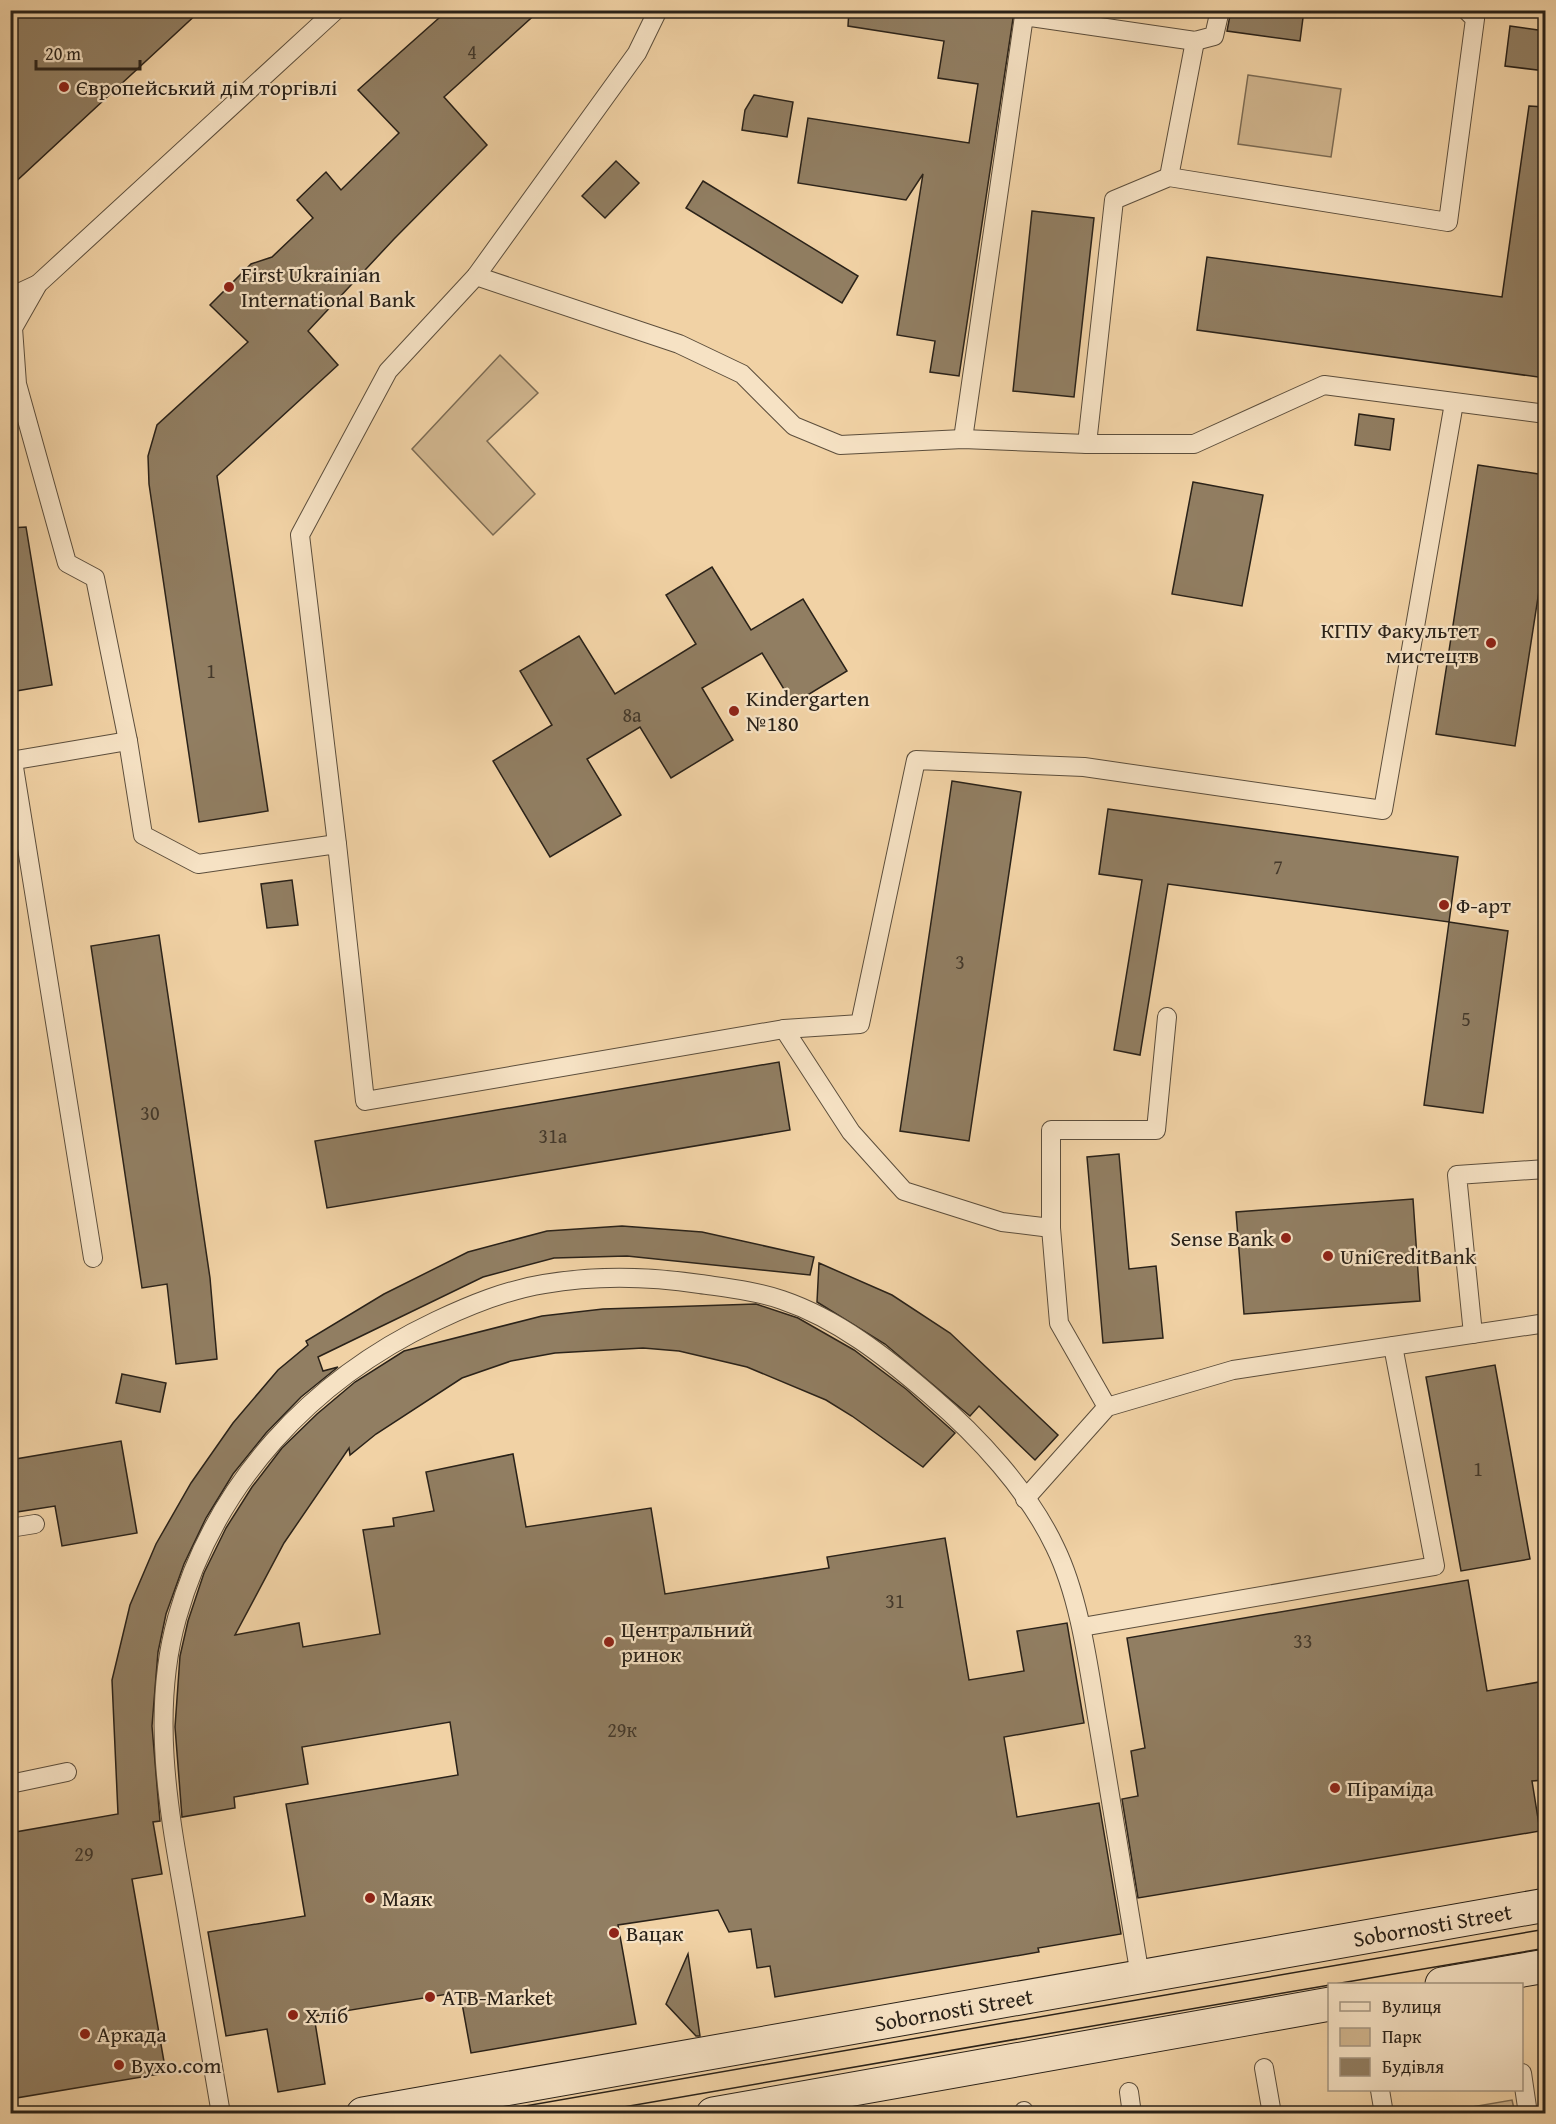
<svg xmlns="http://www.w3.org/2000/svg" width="1556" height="2124" font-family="'Gentium Book Plus',serif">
<rect width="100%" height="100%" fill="#f1d2a5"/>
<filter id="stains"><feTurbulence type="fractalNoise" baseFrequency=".00333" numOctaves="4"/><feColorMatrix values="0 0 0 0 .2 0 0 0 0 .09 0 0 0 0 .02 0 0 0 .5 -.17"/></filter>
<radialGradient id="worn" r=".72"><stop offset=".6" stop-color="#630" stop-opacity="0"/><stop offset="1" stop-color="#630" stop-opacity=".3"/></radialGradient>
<g fill="#cfb48d" stroke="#7c6b53" stroke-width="1.5">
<path d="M 1248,75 L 1341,89 L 1331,157 L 1238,144 Z"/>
<path d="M 500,355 L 538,393 L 487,441 L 535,494 L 493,535 L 412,449 Z"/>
<path d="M 1512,2100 L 1515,2113 L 1437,2113 Z"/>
</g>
<g fill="#917e62" stroke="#2a2219" stroke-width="1.5">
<path d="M 10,10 L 201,10 L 10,187 Z"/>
<path d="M 448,10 L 540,10 L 444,97 L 487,145 L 394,239 L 308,331 L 338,365 L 217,476 L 268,811 L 199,822 L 149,484 L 148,456 L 157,425 L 248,342 L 210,305 L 251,264 L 272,257 L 313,218 L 297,200 L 326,172 L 341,190 L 399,133 L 358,90 Z"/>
<path d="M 849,10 L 1014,12 L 959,376 L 930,372 L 935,341 L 897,335 L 923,174 L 906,200 L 798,183 L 808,118 L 969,143 L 978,84 L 938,78 L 944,41 L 848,26 Z"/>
<path d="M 1231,10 L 1304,10 L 1300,41 L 1227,31 Z"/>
<path d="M 1510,26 L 1545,31 L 1545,71 L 1505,66 Z"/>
<path d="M 754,95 L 793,102 L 787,137 L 742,130 L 745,110 Z"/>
<path d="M 1529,106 L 1545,107 L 1545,378 L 1197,330 L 1207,257 L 1502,297 Z"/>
<path d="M 616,161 L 639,183 L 605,218 L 582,196 Z"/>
<path d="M 703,181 L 858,276 L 842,303 L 686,208 Z"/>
<path d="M 1032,211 L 1094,218 L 1074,397 L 1013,391 Z"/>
<path d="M 1359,414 L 1394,419 L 1390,450 L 1355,445 Z"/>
<path d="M 1478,465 L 1545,475 L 1545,552 L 1515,746 L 1436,734 Z"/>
<path d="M 1193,482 L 1263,495 L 1242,606 L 1172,594 Z"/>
<path d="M 26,527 L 52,685 L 10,692 L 10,528 Z"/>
<path d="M 712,567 L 751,630 L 803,599 L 847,671 L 793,704 L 762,653 L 702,688 L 733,740 L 671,778 L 640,727 L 587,759 L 621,815 L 550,857 L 493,761 L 552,725 L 520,671 L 579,636 L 615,694 L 696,644 L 666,595 Z"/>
<path d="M 952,781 L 1021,792 L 969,1141 L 900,1131 Z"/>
<path d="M 1108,809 L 1458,857 L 1449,922 L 1168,884 L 1140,1055 L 1114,1050 L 1142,880 L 1099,874 Z"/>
<path d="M 292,880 L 298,925 L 267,928 L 261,884 Z"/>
<path d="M 1449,922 L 1508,931 L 1483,1113 L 1424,1105 Z"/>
<path d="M 159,935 L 210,1278 L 217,1359 L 176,1364 L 167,1284 L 142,1288 L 91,946 Z"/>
<path d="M 779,1062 L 790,1130 L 327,1208 L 315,1141 Z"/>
<path d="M 1119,1154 L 1129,1269 L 1156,1266 L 1163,1338 L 1103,1343 L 1087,1157 Z"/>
<path d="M 1413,1199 L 1420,1301 L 1244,1314 L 1236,1212 Z"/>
<path d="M 622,1226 L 702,1232 L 814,1257 L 810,1275 L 627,1256 L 554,1258 L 483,1277 L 318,1357 L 323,1371 L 338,1367 L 301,1397 L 266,1433 L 233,1474 L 206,1518 L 184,1564 L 166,1614 L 158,1652 L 152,1726 L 160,1821 L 153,1822 L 162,1874 L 132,1879 L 166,2073 L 10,2099 L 10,1833 L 118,1814 L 112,1680 L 130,1605 L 156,1544 L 191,1483 L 233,1423 L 278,1370 L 308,1345 L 306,1341 L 384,1294 L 468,1252 L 547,1231 Z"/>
<path d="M 819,1263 L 892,1295 L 950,1333 L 1058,1435 L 1035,1460 L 979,1406 L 970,1416 L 885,1344 L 817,1302 Z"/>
<path d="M 756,1304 L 798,1318 L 854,1350 L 906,1389 L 955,1433 L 923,1467 L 852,1416 L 826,1400 L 747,1367 L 679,1351 L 643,1348 L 555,1353 L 511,1361 L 462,1378 L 376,1434 L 350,1455 L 349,1448 L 284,1543 L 235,1635 L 299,1623 L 303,1647 L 380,1634 L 363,1530 L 394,1526 L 393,1518 L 434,1511 L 426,1472 L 513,1454 L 526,1527 L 651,1508 L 665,1594 L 829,1568 L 827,1557 L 945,1538 L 969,1680 L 1024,1671 L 1017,1631 L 1067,1623 L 1084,1723 L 1004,1737 L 1017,1817 L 1099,1803 L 1121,1934 L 1038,1948 L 1039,1952 L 775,1997 L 770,1966 L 757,1968 L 751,1929 L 729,1932 L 718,1910 L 618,1925 L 636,2024 L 471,2053 L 460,1992 L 314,2016 L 325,2084 L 278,2092 L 267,2029 L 226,2036 L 208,1932 L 305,1916 L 286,1804 L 458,1775 L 450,1722 L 302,1747 L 308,1784 L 234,1797 L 235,1808 L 182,1817 L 175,1727 L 180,1656 L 188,1621 L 204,1573 L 226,1528 L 252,1487 L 282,1448 L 317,1414 L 355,1382 L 404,1351 L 542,1316 L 603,1309 Z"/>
<path d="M 1495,1365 L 1530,1559 L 1461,1571 L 1426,1377 Z"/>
<path d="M 122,1374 L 166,1383 L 160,1412 L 116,1403 Z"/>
<path d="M 121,1441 L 137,1533 L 62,1546 L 55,1506 L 10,1513 L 10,1460 Z"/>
<path d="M 1468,1580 L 1487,1691 L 1545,1681 L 1545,1780 L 1532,1781 L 1540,1831 L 1138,1898 L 1122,1799 L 1138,1796 L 1131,1751 L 1145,1748 L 1127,1638 Z"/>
<path d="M 688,1954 L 700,2036 L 696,2036 L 666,2004 Z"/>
</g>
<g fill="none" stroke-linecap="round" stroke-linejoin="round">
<defs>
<g id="service">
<path d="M 336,10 L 38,284 L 13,328 L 17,384 L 67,563 L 95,578 L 128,741 L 143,835 L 198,864 L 337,844 L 365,1101 L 784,1029 L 860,1024 L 916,760 L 1084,767 L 1383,810 L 1454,403"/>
<path d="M 1169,177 L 1195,41"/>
<path d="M 476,276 L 679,344 L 742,374 L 794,426 L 840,445 L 963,439 L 1087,444 L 1194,444 L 1324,385 L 1546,414"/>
<path d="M 10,297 L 38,284"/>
<path d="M 963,439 L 1024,16 L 1195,41 L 1214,36 L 1220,10"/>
<path d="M 1087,444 L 1114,200 L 1169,177 L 1448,222 L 1475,19 L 1466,10"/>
<path d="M 10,761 L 128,741"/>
<path d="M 13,761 L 93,1258"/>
<path d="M 337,844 L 300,535 L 388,371 L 476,276 L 637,53 L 658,10"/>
<path d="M 784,1029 L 851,1132 L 904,1191 L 1002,1222 L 1051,1228"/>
<path d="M 1473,1334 L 1457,1175 L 1546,1169"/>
<path d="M 1107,1407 L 1059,1323 L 1051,1228 L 1051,1130 L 1156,1130 L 1167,1017"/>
<path d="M 1025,1499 L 1107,1407 L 1233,1370 L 1546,1323"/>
<path d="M 10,1528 L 35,1524"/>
<path d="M 1082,1627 L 1435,1566 L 1393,1346"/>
<path d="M 10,1784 L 67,1772"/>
<path d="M 1264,2068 L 1272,2114"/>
<path d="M 1522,2073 L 1528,2114"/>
<path d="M 1380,2090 L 1384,2114"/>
<path d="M 1129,2092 L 1132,2114"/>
<path d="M 1024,2111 L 1025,2114"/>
<path d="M 221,2114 C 209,2045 198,1976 186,1908 C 169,1812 150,1714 177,1618 C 215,1483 311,1380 436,1321 C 470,1305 506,1290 544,1284 C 596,1275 647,1276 700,1284 C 727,1288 756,1291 782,1300 C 838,1319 886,1357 930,1395 C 978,1436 1028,1490 1055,1547 C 1081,1600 1089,1672 1099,1729 C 1112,1812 1126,1894 1140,1976"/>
</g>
<g id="secondary">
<path d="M 1442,1984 L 1546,1966"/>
<path id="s1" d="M 363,2114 L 1546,1905"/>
<path d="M 713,2114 L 1330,2004"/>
</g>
</defs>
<use href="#service" stroke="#5c4e3c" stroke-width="20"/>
<use href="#secondary" stroke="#2a2219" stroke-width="35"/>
<use href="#service" stroke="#f6e2c4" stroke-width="18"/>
<use href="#secondary" stroke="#f6e2c4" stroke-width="33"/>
<g stroke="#2a2219" stroke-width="1.5">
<path d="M 1335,1984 L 1546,1948"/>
<path d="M 479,2114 L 1546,1929"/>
<path d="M 583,2114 L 1330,1985"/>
</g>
</g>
<g fill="#8f2418" stroke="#f6e2c4" stroke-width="2">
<circle cx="64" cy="87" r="6"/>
<circle cx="229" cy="287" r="6"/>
<circle cx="1491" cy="643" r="6"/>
<circle cx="734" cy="711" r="6"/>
<circle cx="1444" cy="905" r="6"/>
<circle cx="1286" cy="1238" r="6"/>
<circle cx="1328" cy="1256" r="6"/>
<circle cx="609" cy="1642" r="6"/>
<circle cx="1335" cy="1788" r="6"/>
<circle cx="370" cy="1898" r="6"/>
<circle cx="614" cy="1933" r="6"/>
<circle cx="430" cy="1997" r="6"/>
<circle cx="293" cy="2015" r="6"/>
<circle cx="85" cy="2034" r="6"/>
<circle cx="119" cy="2065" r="6"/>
</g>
<g text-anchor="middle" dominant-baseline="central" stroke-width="4.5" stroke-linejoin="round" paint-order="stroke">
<g font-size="20" fill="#44392b">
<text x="472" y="51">4</text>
<text x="211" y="670">1</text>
<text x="632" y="714">8а</text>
<text x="1278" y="866">7</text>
<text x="960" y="961">3</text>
<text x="1466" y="1018">5</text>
<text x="150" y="1112">30</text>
<text x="553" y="1135">31а</text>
<text x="1478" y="1468">1</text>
<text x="895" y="1600">31</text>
<text x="1303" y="1640">33</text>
<text x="622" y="1729">29к</text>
<text x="84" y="1853">29</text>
</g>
<g font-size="22" fill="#2a2219" stroke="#f6e2c4" text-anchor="start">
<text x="76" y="87">Європейський дім торгівлі</text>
<text x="241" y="274">First Ukrainian<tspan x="241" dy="25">International Bank</tspan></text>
<text x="1479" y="630" text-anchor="end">КГПУ Факультет<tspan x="1479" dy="25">мистецтв</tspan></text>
<text x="746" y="698">Kindergarten<tspan x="746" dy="25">№180</tspan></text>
<text x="1456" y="905">Ф-арт</text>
<text x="1274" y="1238" text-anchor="end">Sense Bank</text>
<text x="1340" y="1256">UniCreditBank</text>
<text x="621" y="1629">Центральний<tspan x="621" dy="25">ринок</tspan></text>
<text x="1347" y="1788">Піраміда</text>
<text x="382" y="1898">Маяк</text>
<text x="626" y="1933">Вацак</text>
<text x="442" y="1997">ATB-Market</text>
<text x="305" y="2015">Хліб</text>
<text x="97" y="2034">Аркада</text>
<text x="131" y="2065">Вухо.com</text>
</g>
<g font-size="22" fill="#2a2219" stroke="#f6e2c4">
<text stroke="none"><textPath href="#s1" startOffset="1086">Sobornosti Street</textPath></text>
<text stroke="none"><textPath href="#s1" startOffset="600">Sobornosti Street</textPath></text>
</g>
</g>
<rect width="1556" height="2124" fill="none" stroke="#f1d2a5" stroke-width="36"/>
<rect x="12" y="12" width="1532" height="2100" fill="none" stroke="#2a2219" stroke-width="3"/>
<rect x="18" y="18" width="1520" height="2088" fill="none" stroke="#2a2219" stroke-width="1.5"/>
<rect x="1328" y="1983" width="195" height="108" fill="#f6e2c4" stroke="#a49580" stroke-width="1.5"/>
<rect x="1340" y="2002" width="30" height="9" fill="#f6e2c4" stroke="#a49580" stroke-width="1.5"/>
<text x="1382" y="2013" font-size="18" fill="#2a2219">Вулиця</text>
<rect x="1340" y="2028" width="30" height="18" fill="#cfb48d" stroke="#a49580" stroke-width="1.5"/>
<text x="1382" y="2043" font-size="18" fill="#2a2219">Парк</text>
<rect x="1340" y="2058" width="30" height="18" fill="#917e62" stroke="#a49580" stroke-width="1.5"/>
<text x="1382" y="2073" font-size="18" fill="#2a2219">Будівля</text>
<path d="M36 60v9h104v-9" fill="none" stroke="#2a2219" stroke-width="3"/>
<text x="45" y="60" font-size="18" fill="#2a2219" stroke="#f6e2c4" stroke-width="4.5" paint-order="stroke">20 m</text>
<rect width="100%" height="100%" filter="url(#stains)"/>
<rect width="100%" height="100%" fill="url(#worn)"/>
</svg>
